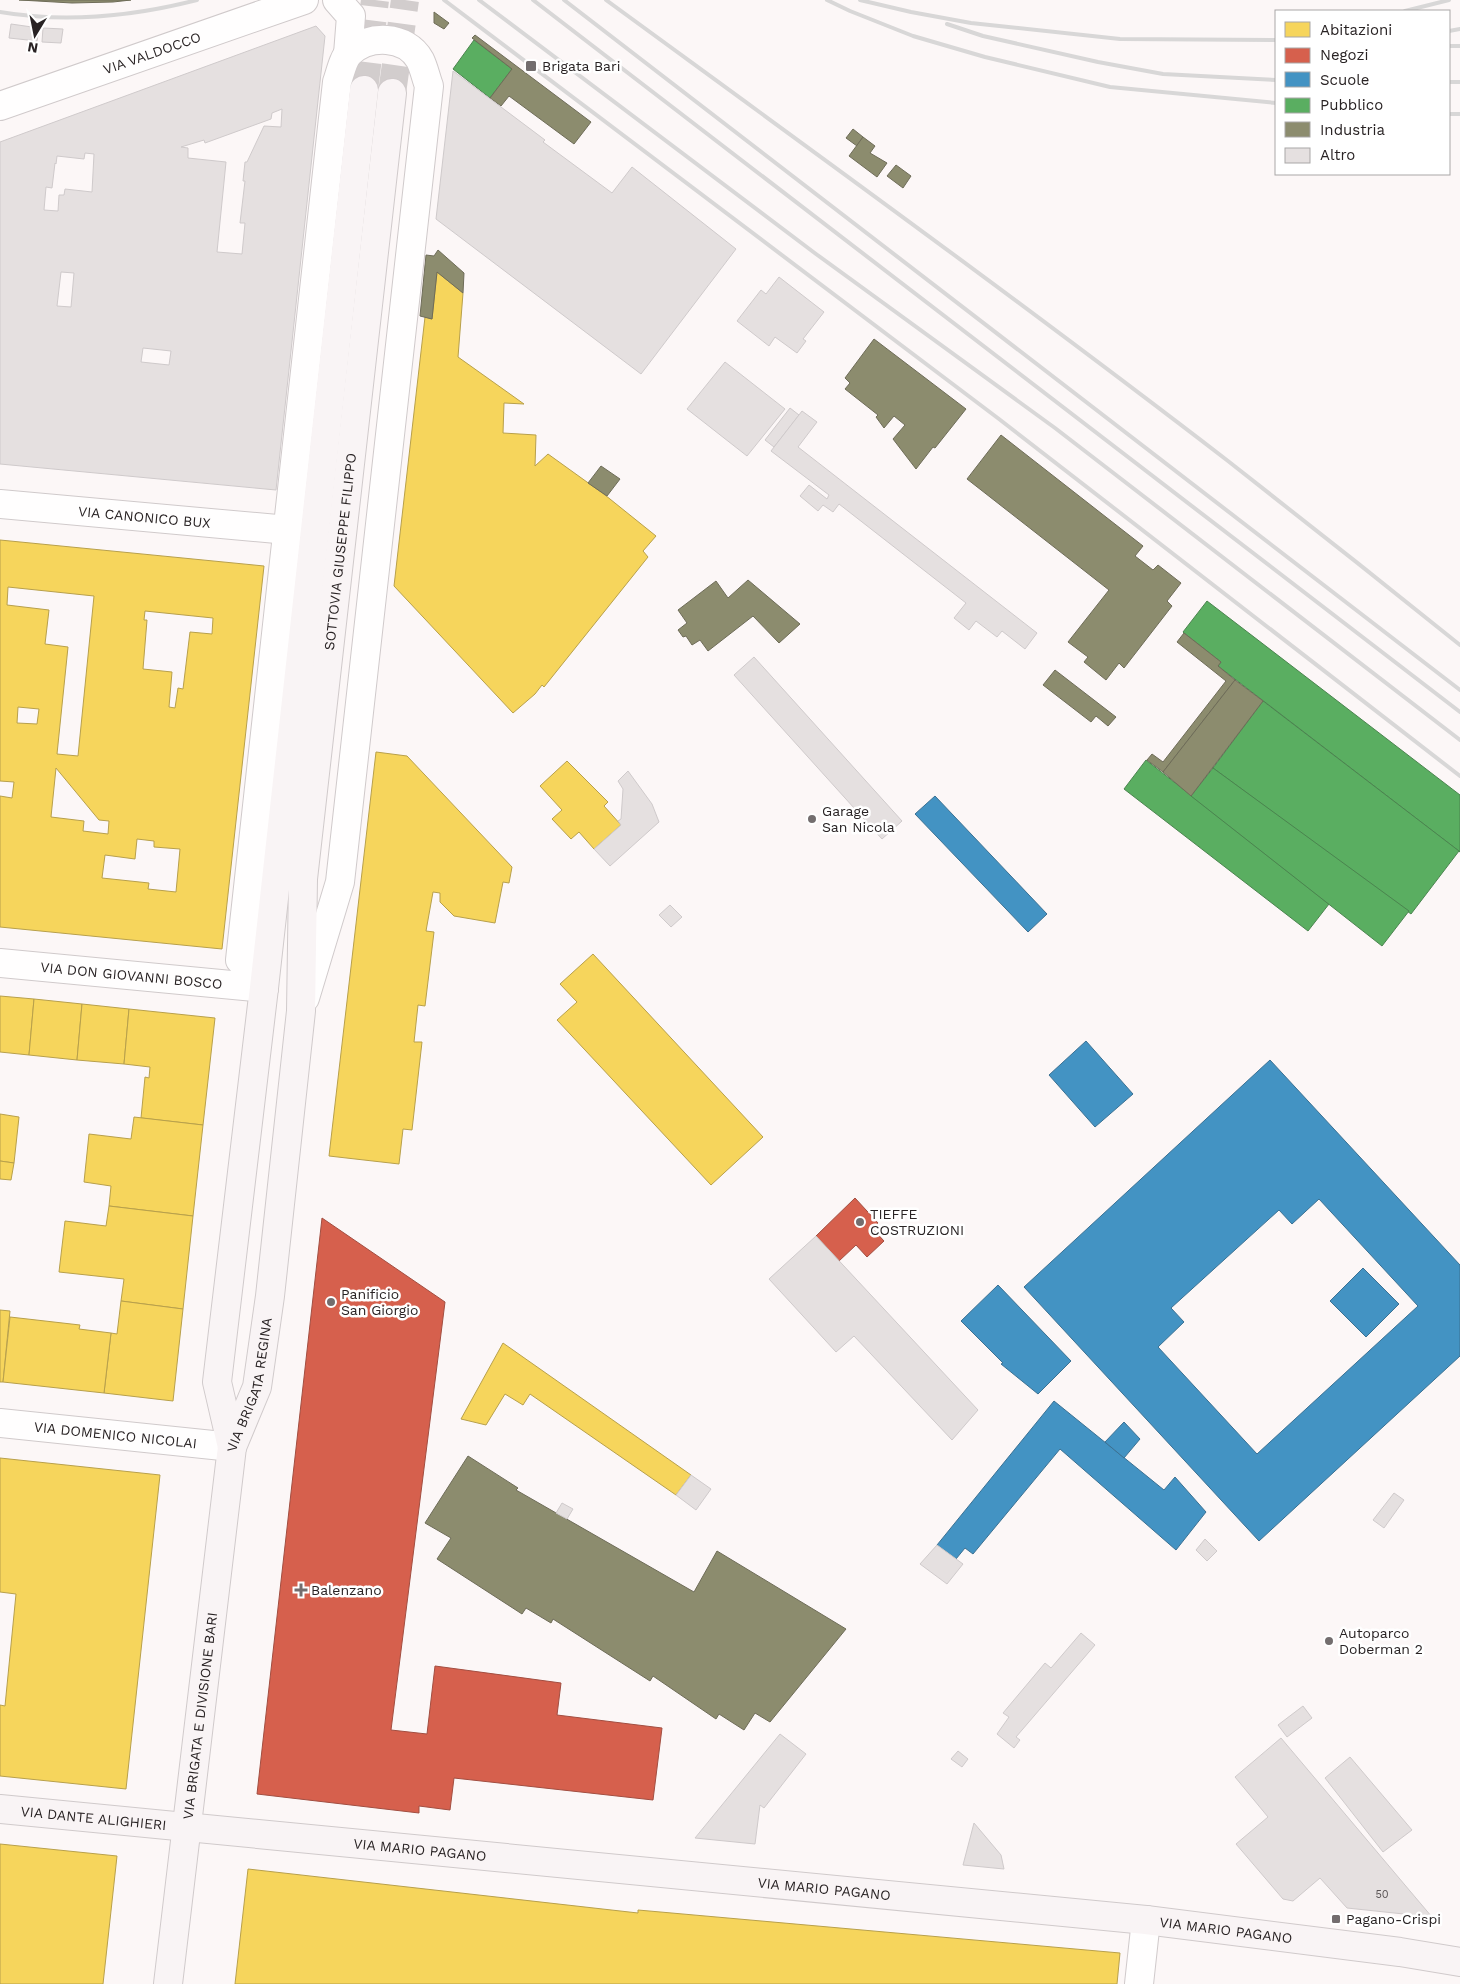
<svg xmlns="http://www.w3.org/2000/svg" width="1460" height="1984" font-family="'Work Sans',sans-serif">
<rect width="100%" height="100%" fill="#fcf7f7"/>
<g fill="#f6d55c" stroke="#b8a04b" fill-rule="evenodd">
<path d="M 437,272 L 463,293 L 458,357 L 524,404 L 504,403 L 503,433 L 536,435 L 535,466 L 548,454 L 605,495 L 656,536 L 643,551 L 648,557 L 544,687 L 542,685 L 535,694 L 513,713 L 394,586 L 425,317 L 432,319 Z"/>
<path d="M 0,540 L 264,566 L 222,949 L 0,927 L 0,796 L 12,798 L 14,782 L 0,781 ZM 8,587 L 94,596 L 78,756 L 57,754 L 68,647 L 45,644 L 49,610 L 7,605 ZM 145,611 L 213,618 L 212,634 L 190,632 L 183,689 L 178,688 L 175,708 L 169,707 L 172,672 L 143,669 L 147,620 L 144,620 ZM 18,707 L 39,709 L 37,724 L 17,723 ZM 56,768 L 99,820 L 109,821 L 108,834 L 83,831 L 84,821 L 51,817 ZM 137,839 L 154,841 L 154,847 L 180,849 L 176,892 L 148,889 L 149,883 L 102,878 L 105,855 L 135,859 Z"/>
<path d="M 376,752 L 407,756 L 512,867 L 509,883 L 503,882 L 495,923 L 454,916 L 440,902 L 440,893 L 433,892 L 426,931 L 434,932 L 425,1006 L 418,1005 L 414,1042 L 422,1042 L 412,1130 L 403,1129 L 399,1164 L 329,1156 Z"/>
<path d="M 567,761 L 608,802 L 604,806 L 621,825 L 594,849 L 579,832 L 571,839 L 552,819 L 562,810 L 540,786 Z"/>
<path d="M 593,954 L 763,1137 L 711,1185 L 557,1020 L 577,1002 L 560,984 Z"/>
<path d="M 0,996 L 34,999 L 29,1055 L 0,1052 Z"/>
<path d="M 34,999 L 82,1004 L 77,1060 L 29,1055 Z"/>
<path d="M 82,1004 L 129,1009 L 124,1064 L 77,1060 Z"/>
<path d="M 129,1009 L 215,1018 L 203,1125 L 141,1118 L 145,1077 L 149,1078 L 150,1067 L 124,1064 Z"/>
<path d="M 0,1114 L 19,1117 L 14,1163 L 0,1161 Z"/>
<path d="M 134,1117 L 203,1125 L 193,1216 L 109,1206 L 111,1186 L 84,1182 L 89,1134 L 131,1139 Z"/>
<path d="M 0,1161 L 14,1163 L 11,1180 L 0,1179 Z"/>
<path d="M 109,1206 L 193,1216 L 183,1309 L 121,1301 L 124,1279 L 59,1272 L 65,1221 L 106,1226 Z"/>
<path d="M 121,1301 L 183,1309 L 173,1401 L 104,1393 L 111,1333 L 117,1334 Z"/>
<path d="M 0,1310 L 10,1311 L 3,1382 L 0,1382 Z"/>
<path d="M 10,1317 L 80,1325 L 79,1329 L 111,1333 L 104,1393 L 3,1382 Z"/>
<path d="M 503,1343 L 691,1475 L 676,1495 L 530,1394 L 523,1405 L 505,1394 L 486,1425 L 461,1419 Z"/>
<path d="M 0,1458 L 160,1475 L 126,1789 L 0,1776 L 0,1705 L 5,1706 L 16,1594 L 0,1592 Z"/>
<path d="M 0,1844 L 117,1856 L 103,1984 L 0,1984 Z"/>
<path d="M 248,1869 L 638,1913 L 638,1910 L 1120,1953 L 1117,1984 L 235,1984 Z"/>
</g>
<g fill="#d6604d" stroke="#a24e41">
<path d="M 855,1198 L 878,1223 L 872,1228 L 884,1241 L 867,1257 L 856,1245 L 839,1261 L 816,1236 Z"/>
<path d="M 322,1218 L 445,1302 L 391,1730 L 427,1734 L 435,1666 L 561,1683 L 557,1715 L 662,1728 L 653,1800 L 454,1778 L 450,1810 L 419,1806 L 419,1813 L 257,1794 Z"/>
</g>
<g fill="#4393c3" stroke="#3b7193" fill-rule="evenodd">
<path d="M 935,796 L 1047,914 L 1028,932 L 915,814 Z"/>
<path d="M 1086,1041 L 1133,1094 L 1095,1127 L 1049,1075 Z"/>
<path d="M 1270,1060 L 1460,1265 L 1460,1356 L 1259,1541 L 1024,1287 ZM 1319,1199 L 1418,1306 L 1257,1454 L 1158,1347 L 1184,1322 L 1171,1308 L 1279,1210 L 1292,1224 Z"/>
<path d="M 1363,1268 L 1399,1304 L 1366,1337 L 1330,1301 Z"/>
<path d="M 998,1285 L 1071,1361 L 1038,1394 L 1001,1364 L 1003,1363 L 961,1321 Z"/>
<path d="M 1054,1401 L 1164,1490 L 1175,1477 L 1206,1512 L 1176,1550 L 1060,1449 L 973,1554 L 965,1548 L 956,1559 L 937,1545 Z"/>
<path d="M 1124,1422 L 1140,1439 L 1124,1458 L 1105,1442 Z"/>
</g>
<g fill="#5aae61" stroke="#4b844f">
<path d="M 474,40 L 512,69 L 490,98 L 453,69 Z"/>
<path d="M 1207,601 L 1460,795 L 1460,852 L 1218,666 L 1221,662 L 1184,633 L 1183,632 Z"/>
<path d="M 1263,701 L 1459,851 L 1411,914 L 1213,768 Z"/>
<path d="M 1146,760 L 1329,904 L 1308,931 L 1124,789 Z"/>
<path d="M 1213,768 L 1409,911 L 1382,946 L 1191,796 Z"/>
</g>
<g fill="#8c8c6e" stroke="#6e6c58">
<path d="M 20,0 L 19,0 L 131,0 L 113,2 L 72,3 Z"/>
<path d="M 434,12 L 449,23 L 444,29 L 434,23 Z"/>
<path d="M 475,35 L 591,122 L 574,144 L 509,96 L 501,106 L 490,98 L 512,69 L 472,38 Z"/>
<path d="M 853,129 L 863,137 L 857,146 L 846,138 Z"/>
<path d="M 863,137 L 875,146 L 870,153 L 887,163 L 877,177 L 849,156 Z"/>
<path d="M 896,165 L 911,176 L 903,188 L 887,176 Z"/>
<path d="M 438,250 L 464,273 L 463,293 L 437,272 L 432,319 L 420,316 L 426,255 L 434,256 Z"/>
<path d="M 874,339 L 966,409 L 935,448 L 933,447 L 916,469 L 893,439 L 905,425 L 894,416 L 884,428 L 876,417 L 878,415 L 845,389 L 850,383 L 845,378 Z"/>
<path d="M 1001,435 L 1143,546 L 1135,556 L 1153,570 L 1158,565 L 1181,583 L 1167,601 L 1172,606 L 1124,668 L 1119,663 L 1106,680 L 1084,662 L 1088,657 L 1068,642 L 1109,590 L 967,479 Z"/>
<path d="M 601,466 L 620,479 L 607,496 L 588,483 Z"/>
<path d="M 748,580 L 800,624 L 779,643 L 753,616 L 708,651 L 700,640 L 692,645 L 686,636 L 683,637 L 678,630 L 687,623 L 678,610 L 716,581 L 728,598 Z"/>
<path d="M 1184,633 L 1221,662 L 1218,666 L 1235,680 L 1163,772 L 1147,760 L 1152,754 L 1163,762 L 1226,681 L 1177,642 Z"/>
<path d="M 1055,670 L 1116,717 L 1108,726 L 1096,716 L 1091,722 L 1043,685 Z"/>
<path d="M 1235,680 L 1263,701 L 1191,796 L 1163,772 Z"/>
<path d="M 468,1456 L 518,1488 L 516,1490 L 694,1592 L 717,1551 L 846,1629 L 770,1722 L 755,1713 L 744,1730 L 719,1714 L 716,1719 L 653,1676 L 650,1681 L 553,1619 L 551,1623 L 526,1608 L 522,1614 L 437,1559 L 451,1538 L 425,1523 Z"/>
</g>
<g fill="#e5e0e0" stroke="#cfcacb" fill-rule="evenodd">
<path d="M 11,24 L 39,28 L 37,41 L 9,38 Z"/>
<path d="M 316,26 L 325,36 L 276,490 L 0,464 L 0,142 ZM 282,109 L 281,127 L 264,126 L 247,162 L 245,162 L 243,181 L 245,181 L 240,223 L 245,223 L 242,254 L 217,252 L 226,162 L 188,158 L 188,148 L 181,147 L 204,140 L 205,143 L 271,119 L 272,113 ZM 85,153 L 94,154 L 92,192 L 65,189 L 64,195 L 59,195 L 58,211 L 44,210 L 46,187 L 52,188 L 55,163 L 56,164 L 57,156 L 84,159 ZM 61,272 L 74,273 L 71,307 L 57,306 ZM 143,348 L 171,351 L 169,365 L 141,362 Z"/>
<path d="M 43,28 L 63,29 L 61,43 L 42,42 Z"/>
<path d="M 453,71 L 545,140 L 543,142 L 612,193 L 632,167 L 736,249 L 641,374 L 436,219 Z"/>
<path d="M 779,277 L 824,312 L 803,339 L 806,341 L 797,353 L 775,337 L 769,346 L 737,321 L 761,290 L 766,294 Z"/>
<path d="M 725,362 L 785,409 L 747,456 L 687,409 Z"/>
<path d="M 790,408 L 799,415 L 774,447 L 765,440 Z"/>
<path d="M 802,411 L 817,422 L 798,447 L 1037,633 L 1025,649 L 1002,631 L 997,637 L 976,621 L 969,630 L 954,618 L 966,603 L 839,504 L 833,512 L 823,505 L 818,511 L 800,496 L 809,485 L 827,499 L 829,495 L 771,451 Z"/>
<path d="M 754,657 L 902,821 L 882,839 L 734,675 Z"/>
<path d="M 628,771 L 652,804 L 659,822 L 610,866 L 594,849 L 621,825 L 618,821 L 621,819 L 623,789 L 618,781 Z"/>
<path d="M 670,905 L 682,917 L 671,927 L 659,915 Z"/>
<path d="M 816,1236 L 978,1410 L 952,1440 L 854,1336 L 836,1352 L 769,1279 Z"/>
<path d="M 691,1475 L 711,1489 L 696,1510 L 676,1495 Z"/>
<path d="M 1394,1493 L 1404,1500 L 1384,1528 L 1373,1520 Z"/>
<path d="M 562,1503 L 573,1509 L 567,1519 L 556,1513 Z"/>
<path d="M 1205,1539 L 1217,1551 L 1207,1561 L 1196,1550 Z"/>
<path d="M 937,1545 L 963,1564 L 947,1584 L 920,1564 Z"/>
<path d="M 1081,1633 L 1095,1645 L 1016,1737 L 1020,1740 L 1014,1748 L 997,1734 L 1009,1717 L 1003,1713 L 1045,1663 L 1051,1668 Z"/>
<path d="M 1303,1706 L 1312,1718 L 1287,1737 L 1278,1725 Z"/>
<path d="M 780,1734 L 806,1754 L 764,1808 L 760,1805 L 755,1844 L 695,1838 Z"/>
<path d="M 1281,1738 L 1410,1891 L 1432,1917 L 1347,1908 L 1320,1878 L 1293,1901 L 1283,1899 L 1236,1844 L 1268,1817 L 1235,1777 Z"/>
<path d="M 958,1751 L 968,1759 L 962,1767 L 951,1759 Z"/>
<path d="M 1350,1757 L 1412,1830 L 1383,1852 L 1325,1778 Z"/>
<path d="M 974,1823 L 1001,1855 L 1004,1869 L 963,1865 Z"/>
</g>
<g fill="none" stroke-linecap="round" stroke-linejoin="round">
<g stroke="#d2cdcd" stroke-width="28" stroke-dasharray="28 14" stroke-linecap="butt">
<path d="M 364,90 L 375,0"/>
<path d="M 392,93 L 405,0"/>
</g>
<defs>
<g id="street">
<path d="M 337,0 L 351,16 L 348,54"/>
<path id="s1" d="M 0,106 L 304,0"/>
<path id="s2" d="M 0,504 L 288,530"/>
<path id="s3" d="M 0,963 L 264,988"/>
<path d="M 264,988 L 240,960 L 337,82 C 340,74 343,59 349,53 C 369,34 406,35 420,60 C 424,68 426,78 429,86 L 340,882 L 305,998"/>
<path id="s4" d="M 0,1423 L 232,1447"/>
<path d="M 1139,1984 L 1146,1920"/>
</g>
<g id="secondary">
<path d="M 232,1447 L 217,1382 L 264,988 L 364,90"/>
<path id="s5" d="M 0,1809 L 1146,1920 L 1400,1952 L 1460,1962"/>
<path id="s6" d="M 168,1984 L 232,1447 L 257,1387 L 270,1296 L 301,1011 L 303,879 L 392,93"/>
</g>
</defs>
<use href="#street" stroke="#d0cacb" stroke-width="30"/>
<use href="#secondary" stroke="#d0cacb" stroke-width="30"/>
<use href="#street" stroke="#fffefe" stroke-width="28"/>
<use href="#secondary" stroke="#f9f4f5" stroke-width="28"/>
<g stroke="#d8d7d7" stroke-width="4">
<path d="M 444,0 L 999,419 L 1460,776"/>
<path d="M 479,0 L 816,254 L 1055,428 L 1460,740"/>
<path d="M 533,0 L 1460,712"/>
<path d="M 564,0 L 1460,690"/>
<path d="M 606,0 C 814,152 1024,304 1228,461 C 1306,522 1383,583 1460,645"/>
<path d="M 827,0 L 850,11 L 913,36 L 985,57 L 1110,87 L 1276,103"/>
<path d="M 860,0 L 911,12 L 971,23 L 1120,39 L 1276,40"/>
<path d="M 1405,11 L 1449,0"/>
<path d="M 0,12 C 64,23 134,16 197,0"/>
<path d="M 947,24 L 983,36 L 1098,62 L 1163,74 L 1276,80"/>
<path d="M 1449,31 L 1460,29"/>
<path d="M 1449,46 L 1460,46"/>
<path d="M 1449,82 L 1460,82"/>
<path d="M 1449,114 L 1460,114"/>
</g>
</g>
<g fill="#736d6e" stroke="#fff" stroke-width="2">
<rect x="525" y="60" width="12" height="12" rx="2.5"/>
<circle cx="812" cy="819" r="5"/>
<circle cx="860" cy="1222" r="5"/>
<circle cx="331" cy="1302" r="5"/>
<path d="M298.5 1582.5h5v5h5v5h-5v5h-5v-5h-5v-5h5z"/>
<circle cx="1329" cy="1641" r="5"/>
<rect x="1331" y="1914" width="10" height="10" rx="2.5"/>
</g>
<g text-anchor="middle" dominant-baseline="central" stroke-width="5" stroke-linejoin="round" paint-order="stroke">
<g font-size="11" fill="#585253">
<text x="1382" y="1894">50</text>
</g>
<g font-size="14" fill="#292324" stroke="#fff">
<text stroke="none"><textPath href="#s1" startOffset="161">VIA VALDOCCO</textPath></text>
<text stroke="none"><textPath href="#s2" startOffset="145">VIA CANONICO BUX</textPath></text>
<text stroke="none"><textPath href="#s6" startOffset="1446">SOTTOVIA GIUSEPPE FILIPPO</textPath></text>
<text stroke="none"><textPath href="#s3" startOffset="132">VIA DON GIOVANNI BOSCO</textPath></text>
<text stroke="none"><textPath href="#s6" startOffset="606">VIA BRIGATA REGINA</textPath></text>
<text stroke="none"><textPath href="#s4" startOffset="116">VIA DOMENICO NICOLAI</textPath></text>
<text stroke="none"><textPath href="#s6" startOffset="270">VIA BRIGATA E DIVISIONE BARI</textPath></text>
<text stroke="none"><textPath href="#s5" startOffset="94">VIA DANTE ALIGHIERI</textPath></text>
<text stroke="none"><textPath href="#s5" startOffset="422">VIA MARIO PAGANO</textPath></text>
<text stroke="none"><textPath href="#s5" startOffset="828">VIA MARIO PAGANO</textPath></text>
<text stroke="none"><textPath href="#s5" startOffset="1232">VIA MARIO PAGANO</textPath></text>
</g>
<g font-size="14" fill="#292324" stroke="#fff" text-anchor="start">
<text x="542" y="66">Brigata Bari</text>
<text x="822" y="811">Garage<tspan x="822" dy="16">San Nicola</tspan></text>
<text x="870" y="1214">TIEFFE<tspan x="870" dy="16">COSTRUZIONI</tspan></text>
<text x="341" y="1294">Panificio<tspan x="341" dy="16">San Giorgio</tspan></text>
<text x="311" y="1590">Balenzano</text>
<text x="1339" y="1633">Autoparco<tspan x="1339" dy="16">Doberman 2</tspan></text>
<text x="1346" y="1919">Pagano-Crispi</text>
</g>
</g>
<rect x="1275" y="10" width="175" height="165" fill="#ffffff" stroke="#a9a7a7"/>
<rect x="1285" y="22" width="25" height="15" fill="#f6d55c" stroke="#a9a7a7"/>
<text x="1320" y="35" font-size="15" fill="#292324">Abitazioni</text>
<rect x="1285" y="48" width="25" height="15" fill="#d6604d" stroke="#a9a7a7"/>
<text x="1320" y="60" font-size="15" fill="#292324">Negozi</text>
<rect x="1285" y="72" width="25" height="15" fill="#4393c3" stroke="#a9a7a7"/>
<text x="1320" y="85" font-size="15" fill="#292324">Scuole</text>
<rect x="1285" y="98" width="25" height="15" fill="#5aae61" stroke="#a9a7a7"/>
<text x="1320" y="110" font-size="15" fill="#292324">Pubblico</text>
<rect x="1285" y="122" width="25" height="15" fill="#8c8c6e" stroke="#a9a7a7"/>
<text x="1320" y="135" font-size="15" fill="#292324">Industria</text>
<rect x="1285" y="148" width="25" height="15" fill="#e5e0e0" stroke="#a9a7a7"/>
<text x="1320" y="160" font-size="15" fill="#292324">Altro</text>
<g transform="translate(35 35) rotate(190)" stroke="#ffffff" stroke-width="4" paint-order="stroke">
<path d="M0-4L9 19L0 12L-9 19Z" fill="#292324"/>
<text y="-8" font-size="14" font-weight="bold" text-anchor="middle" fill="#292324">N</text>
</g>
</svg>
